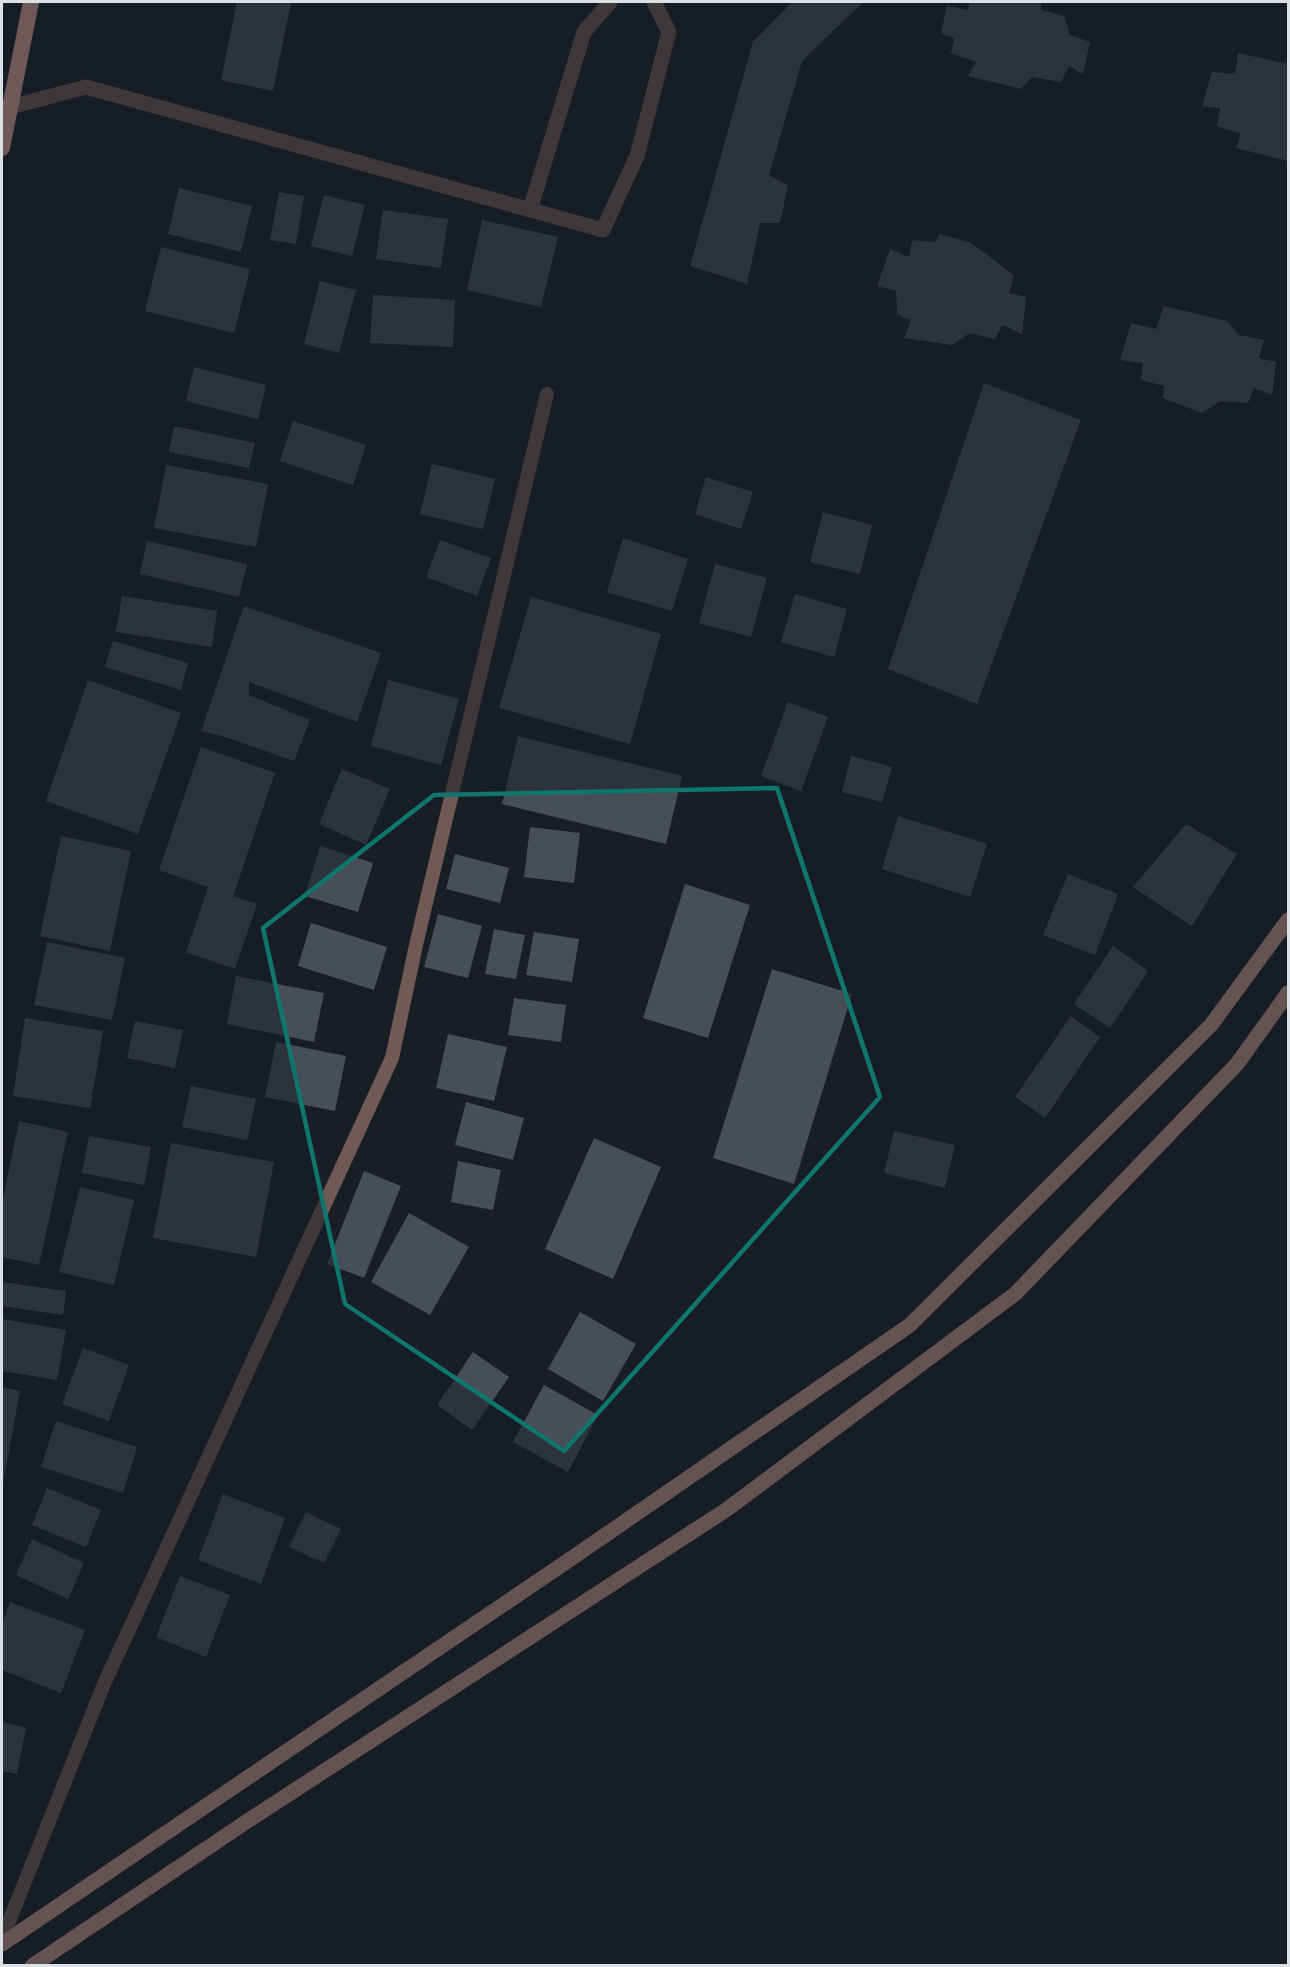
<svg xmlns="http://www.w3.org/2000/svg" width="1290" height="1967" font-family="Karla,sans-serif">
<rect width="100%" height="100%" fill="#181e24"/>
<g fill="#474e55">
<path d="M 237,2 L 291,2 L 273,91 L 221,80 Z"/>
<path d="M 792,2 L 863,2 L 802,61 L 769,175 L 788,185 L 780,223 L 760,223 L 747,284 L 690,266 L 753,42 Z"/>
<path d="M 970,2 L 1041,2 L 1041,10 L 1064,16 L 1070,35 L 1090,42 L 1083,74 L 1069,66 L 1061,82 L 1032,77 L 1021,89 L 968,76 L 976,62 L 951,53 L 954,38 L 941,33 L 947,6 L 968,10 Z"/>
<path d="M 1238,53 L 1288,64 L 1288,161 L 1236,148 L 1241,134 L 1217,126 L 1220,108 L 1202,106 L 1212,72 L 1235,74 Z"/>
<path d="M 179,188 L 252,206 L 241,252 L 168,234 Z"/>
<path d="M 279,192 L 304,196 L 296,244 L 270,240 Z"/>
<path d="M 324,195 L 365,205 L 352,256 L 311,246 Z"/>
<path d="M 383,210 L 448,219 L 441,268 L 376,259 Z"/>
<path d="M 482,220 L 558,237 L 541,307 L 467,290 Z"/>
<path d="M 940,234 L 971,243 L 1014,275 L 1009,293 L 1026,297 L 1022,334 L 1002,325 L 995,339 L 970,333 L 952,345 L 904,338 L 911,321 L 897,314 L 896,291 L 877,286 L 890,249 L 909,257 L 912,240 L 935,242 Z"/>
<path d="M 161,247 L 250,269 L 234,333 L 145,311 Z"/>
<path d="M 320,281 L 356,290 L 339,353 L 304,344 Z"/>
<path d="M 373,295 L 455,300 L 453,347 L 370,343 Z"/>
<path d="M 1164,306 L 1227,321 L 1239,335 L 1264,340 L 1259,358 L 1276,362 L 1272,395 L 1254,388 L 1248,403 L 1221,401 L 1202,413 L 1163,398 L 1164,386 L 1141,380 L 1143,363 L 1120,360 L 1131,323 L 1156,329 Z"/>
<path d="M 194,367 L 266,385 L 258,419 L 186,401 Z"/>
<path d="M 984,383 L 1081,420 L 977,704 L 888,669 Z"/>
<path d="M 293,421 L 366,445 L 353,485 L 280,461 Z"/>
<path d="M 174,426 L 255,443 L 249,468 L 169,452 Z"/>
<path d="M 432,464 L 495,479 L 483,529 L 420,514 Z"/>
<path d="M 166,465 L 268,484 L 256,547 L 154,528 Z"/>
<path d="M 706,477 L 753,492 L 741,529 L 695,514 Z"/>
<path d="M 823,512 L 872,525 L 860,574 L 810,562 Z"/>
<path d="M 623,538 L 688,559 L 672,611 L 607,592 Z"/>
<path d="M 440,540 L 491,558 L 477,596 L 426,577 Z"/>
<path d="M 147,541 L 247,564 L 239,597 L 140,574 Z"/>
<path d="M 715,564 L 767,578 L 751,637 L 699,623 Z"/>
<path d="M 795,594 L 847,609 L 834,657 L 781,642 Z"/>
<path d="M 122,596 L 217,611 L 212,647 L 116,632 Z"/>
<path d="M 531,597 L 661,634 L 630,744 L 499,708 Z"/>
<path d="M 244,606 L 381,653 L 357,722 L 249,682 L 249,695 L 310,720 L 294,761 L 225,737 L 201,731 Z"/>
<path d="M 113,641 L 188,663 L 181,690 L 105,667 Z"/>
<path d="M 88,680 L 181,713 L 138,834 L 46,801 Z"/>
<path d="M 388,680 L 459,699 L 441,765 L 371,746 Z"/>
<path d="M 788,702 L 828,717 L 801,791 L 761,776 Z"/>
<path d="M 518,736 L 682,776 L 666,844 L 502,804 Z"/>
<path d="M 201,747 L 275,773 L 233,896 L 257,904 L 235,969 L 186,952 L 208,887 L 159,870 Z"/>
<path d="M 851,756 L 892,767 L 882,802 L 842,792 Z"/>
<path d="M 342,769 L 390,789 L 366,845 L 319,824 Z"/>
<path d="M 898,816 L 987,844 L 970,897 L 882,869 Z"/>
<path d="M 1186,824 L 1237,854 L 1192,926 L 1133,887 Z"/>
<path d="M 530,827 L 580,833 L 574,883 L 524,877 Z"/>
<path d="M 61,836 L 131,851 L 110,951 L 40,936 Z"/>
<path d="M 320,846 L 373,863 L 358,912 L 305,896 Z"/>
<path d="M 455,854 L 509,868 L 500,903 L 446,889 Z"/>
<path d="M 1068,874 L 1118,894 L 1095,955 L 1043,935 Z"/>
<path d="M 685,884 L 750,905 L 708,1038 L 643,1018 Z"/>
<path d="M 438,914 L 482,926 L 468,978 L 424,967 Z"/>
<path d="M 311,923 L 387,947 L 374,990 L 298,966 Z"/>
<path d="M 494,929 L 525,935 L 516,979 L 485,974 Z"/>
<path d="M 534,932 L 579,939 L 572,982 L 526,975 Z"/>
<path d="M 47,942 L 125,958 L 112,1020 L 34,1005 Z"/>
<path d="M 1113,946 L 1148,971 L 1110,1028 L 1074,1004 Z"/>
<path d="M 772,969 L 852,994 L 794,1184 L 713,1158 Z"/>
<path d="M 236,976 L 324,993 L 314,1042 L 227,1024 Z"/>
<path d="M 514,998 L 566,1005 L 561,1042 L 508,1035 Z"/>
<path d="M 1071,1016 L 1100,1037 L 1045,1118 L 1015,1097 Z"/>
<path d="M 25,1018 L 103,1031 L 90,1108 L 13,1096 Z"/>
<path d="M 135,1021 L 183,1030 L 175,1068 L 127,1058 Z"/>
<path d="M 448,1034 L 507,1047 L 494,1101 L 436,1088 Z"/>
<path d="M 276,1042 L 346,1056 L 335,1111 L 265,1097 Z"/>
<path d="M 191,1086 L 256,1099 L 247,1140 L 182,1127 Z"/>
<path d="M 466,1102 L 524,1118 L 513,1160 L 455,1145 Z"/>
<path d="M 19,1121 L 68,1132 L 39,1265 L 2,1257 L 2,1204 Z"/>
<path d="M 894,1131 L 955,1145 L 945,1188 L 884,1173 Z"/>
<path d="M 89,1136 L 151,1147 L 144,1185 L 82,1173 Z"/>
<path d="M 594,1138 L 661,1167 L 613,1279 L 545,1249 Z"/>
<path d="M 171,1143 L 274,1162 L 256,1257 L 153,1238 Z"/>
<path d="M 458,1161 L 501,1170 L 493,1210 L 451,1202 Z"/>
<path d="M 364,1171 L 401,1186 L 364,1278 L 327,1264 Z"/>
<path d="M 80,1187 L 134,1200 L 114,1285 L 59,1272 Z"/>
<path d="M 409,1213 L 469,1247 L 430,1315 L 371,1282 Z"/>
<path d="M 2,1282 L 66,1291 L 63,1315 L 2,1306 Z"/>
<path d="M 580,1312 L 636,1344 L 603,1401 L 548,1369 Z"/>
<path d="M 2,1319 L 66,1330 L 57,1380 L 2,1371 Z"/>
<path d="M 83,1348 L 129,1365 L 109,1421 L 62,1404 Z"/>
<path d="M 473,1352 L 509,1377 L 472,1430 L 437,1405 Z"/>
<path d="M 544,1385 L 598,1415 L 568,1472 L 513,1442 Z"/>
<path d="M 2,1387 L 20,1391 L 3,1483 L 2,1483 Z"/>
<path d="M 56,1421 L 137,1447 L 123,1493 L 41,1467 Z"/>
<path d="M 47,1488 L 101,1510 L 86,1547 L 32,1525 Z"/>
<path d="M 223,1494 L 285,1518 L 261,1584 L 198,1560 Z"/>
<path d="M 306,1512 L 341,1529 L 324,1563 L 289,1547 Z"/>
<path d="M 32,1539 L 84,1563 L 68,1599 L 16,1575 Z"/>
<path d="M 180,1576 L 230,1595 L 206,1657 L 156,1637 Z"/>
<path d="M 10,1602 L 85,1630 L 61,1693 L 2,1670 L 2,1625 Z"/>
<path d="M 2,1722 L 26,1728 L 17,1774 L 2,1771 Z"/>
</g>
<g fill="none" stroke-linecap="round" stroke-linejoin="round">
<path stroke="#705a55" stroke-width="14" d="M 2,1939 L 104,1684 L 392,1058 L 416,945 L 547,394"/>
<g stroke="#705a55" stroke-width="15">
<path d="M 10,107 L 86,87 L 603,230 L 637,156 L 669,32 L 654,2"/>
<path d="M 530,210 L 584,32 L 610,2"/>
</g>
<g stroke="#c4968d" stroke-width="15">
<path d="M 2,1944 L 572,1558 L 910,1325 L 1211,1025 L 1288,920"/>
<path d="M 32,1966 L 252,1818 L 726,1510 L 1015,1294 L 1237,1064 L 1288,993"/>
</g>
<path stroke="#d5a298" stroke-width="16" d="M 2,148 L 31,2"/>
</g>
<path d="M0 0H1290V1967H0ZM 777,788 L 880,1097 L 564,1451 L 345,1304 L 263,928 L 434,795 Z" fill="#181e24" fill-opacity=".55" fill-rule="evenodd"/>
<path fill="none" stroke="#0f766e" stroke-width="4.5" stroke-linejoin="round" d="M 777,788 L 880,1097 L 564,1451 L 345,1304 L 263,928 L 434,795 Z"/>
<rect width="1290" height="1967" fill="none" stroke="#dce0e5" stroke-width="6"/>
</svg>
